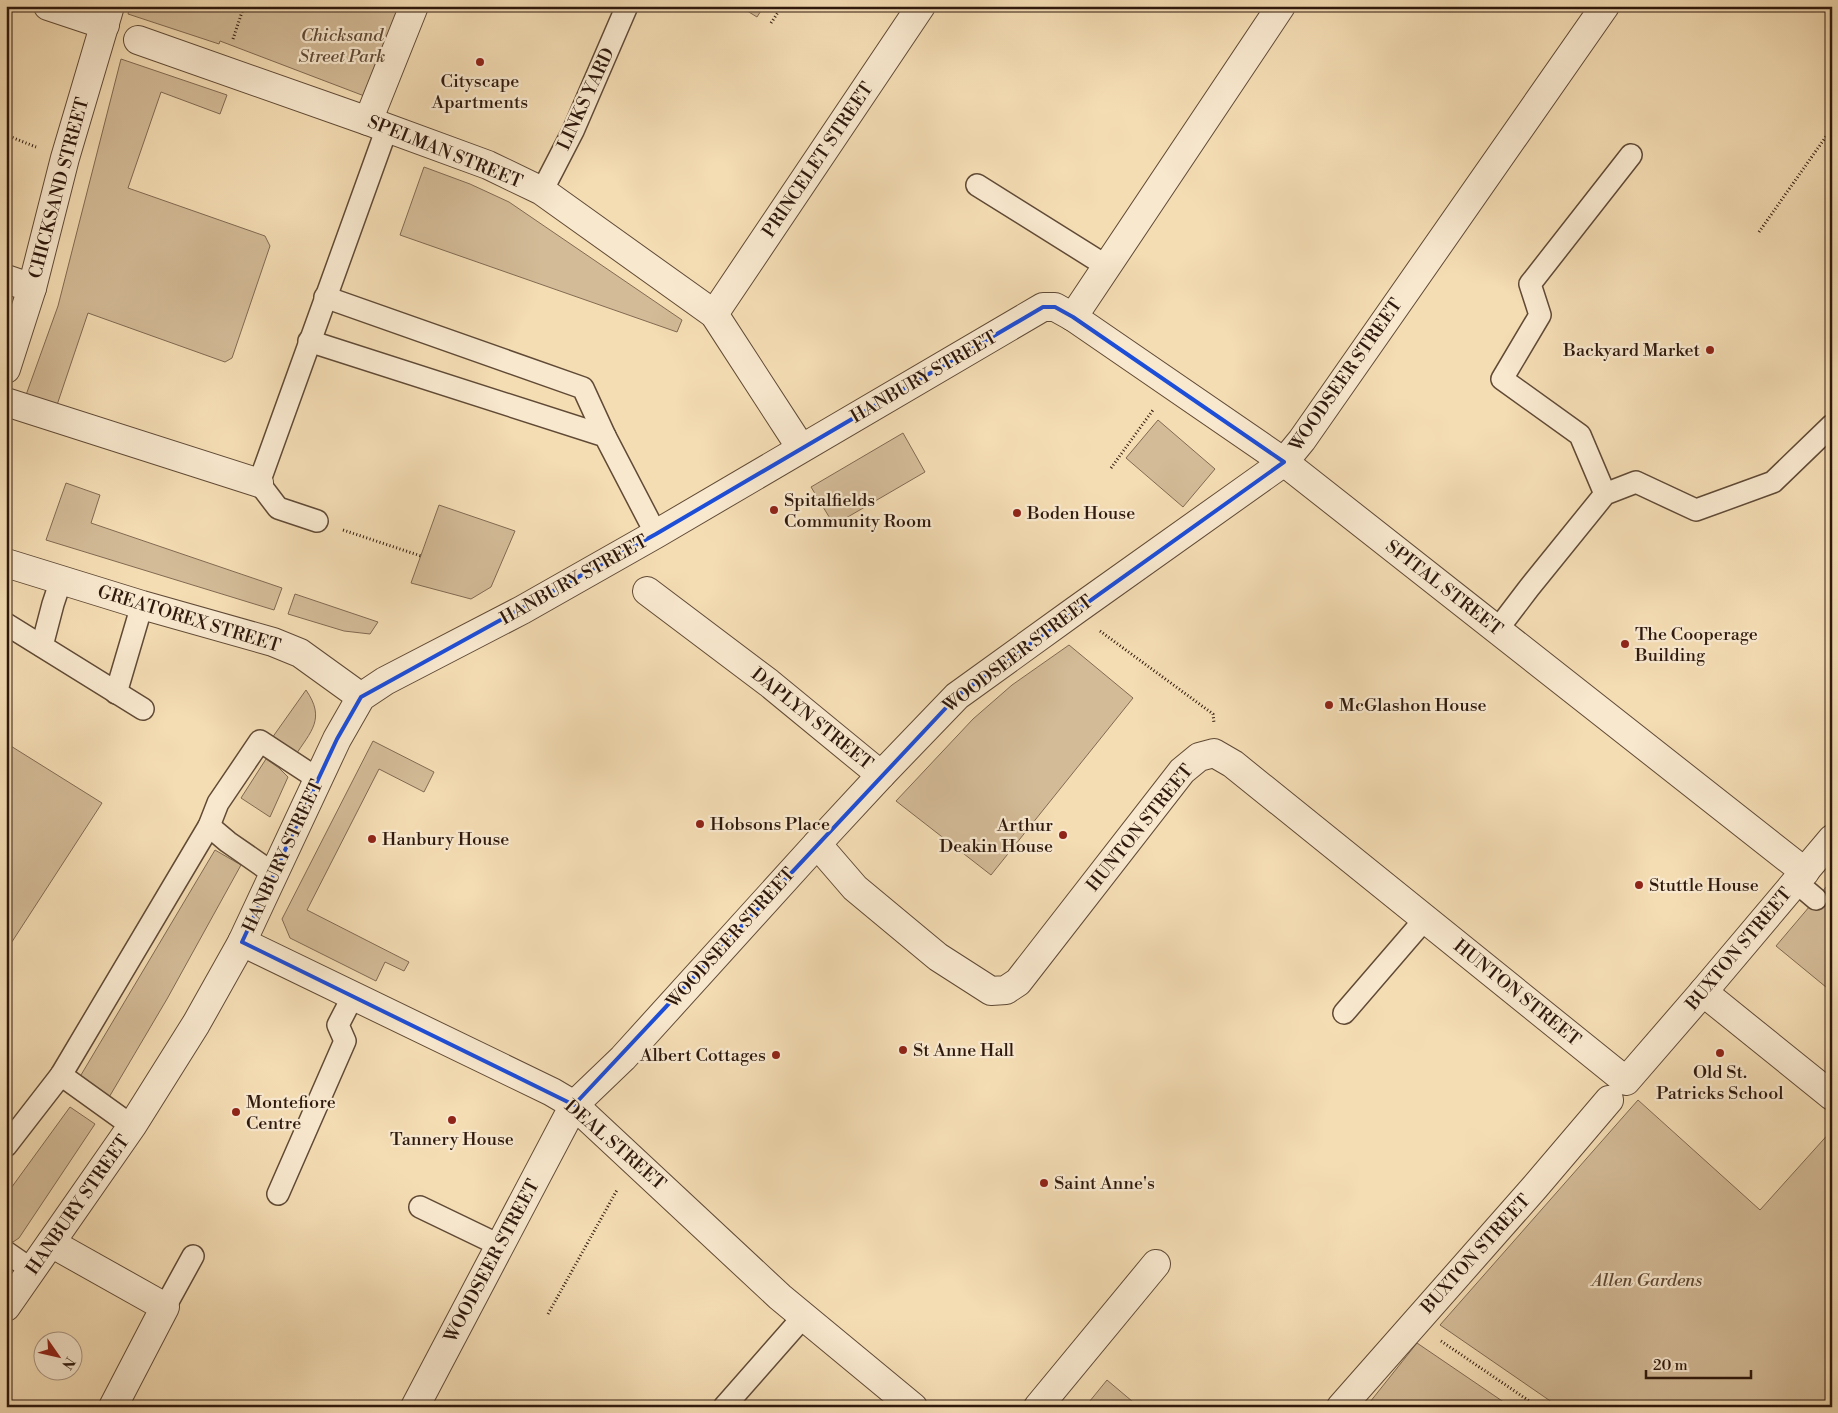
<svg xmlns="http://www.w3.org/2000/svg" width="1838" height="1413" font-family="'Libre Bodoni',serif">
<rect width="100%" height="100%" fill="#f4dcb3"/>
<filter id="stains"><feTurbulence type="fractalNoise" baseFrequency=".004" numOctaves="4"/><feColorMatrix values="0 0 0 0 .2 0 0 0 0 .09 0 0 0 0 .02 0 0 0 .5 -.17"/></filter>
<radialGradient id="worn" r=".72"><stop offset=".6" stop-color="#630" stop-opacity="0"/><stop offset="1" stop-color="#630" stop-opacity=".3"/></radialGradient>
<g fill="#d3bb97" stroke="#816a52">
<path d="M 130,6 L 403,6 L 367,97 L 220,41 L 219,44 L 128,14 Z"/>
<path d="M 739,6 L 764,6 L 757,17 Z"/>
<path d="M 121,59 L 227,95 L 220,114 L 161,92 L 128,188 L 265,236 L 270,246 L 232,358 L 225,362 L 88,313 L 57,405 L 26,395 L 58,306 Z"/>
<path d="M 424,167 L 470,184 L 509,202 L 682,320 L 677,332 L 400,235 Z"/>
<path d="M 1158,420 L 1215,469 L 1183,507 L 1126,458 Z"/>
<path d="M 903,433 L 925,472 L 834,525 L 811,487 Z"/>
<path d="M 66,483 L 100,495 L 91,523 L 282,588 L 274,610 L 46,540 Z"/>
<path d="M 439,505 L 515,531 L 491,587 L 471,599 L 411,583 Z"/>
<path d="M 295,594 L 378,622 L 370,634 L 344,631 L 288,614 Z"/>
<path d="M 1069,645 L 1133,698 L 991,875 L 896,801 L 973,719 L 1012,685 Z"/>
<path d="M 306,690 C 326,719 311,731 295,756 L 272,738 Z"/>
<path d="M 373,741 L 434,772 L 424,792 L 379,769 L 307,910 L 409,962 L 404,971 L 385,962 L 376,981 L 290,938 L 282,919 Z"/>
<path d="M 6,743 L 102,803 L 6,951 Z"/>
<path d="M 266,759 L 279,768 L 288,777 L 270,817 L 241,798 Z"/>
<path d="M 215,850 L 241,865 L 167,999 L 108,1099 L 78,1080 Z"/>
<path d="M 1832,880 L 1832,992 L 1776,946 Z"/>
<path d="M 1638,1100 L 1760,1210 L 1832,1130 L 1832,1407 L 1559,1407 L 1440,1325 Z"/>
<path d="M 70,1107 L 95,1124 L 19,1238 L 13,1242 L 6,1237 L 6,1195 Z"/>
<path d="M 1417,1343 L 1511,1407 L 1366,1407 Z"/>
<path d="M 1107,1380 L 1139,1407 L 1085,1407 Z"/>
</g>
<g fill="none" stroke-linecap="round" stroke-linejoin="round">
<defs>
<g id="service">
<path d="M 977,185 L 1108,267"/>
<path d="M 542,191 L 573,131 L 627,6"/>
<path d="M 325,297 L 583,388 L 605,436"/>
<path d="M 309,341 L 605,436 L 656,534"/>
<path d="M 1605,494 L 1580,435 L 1502,379 L 1540,315 L 1530,284 L 1631,155"/>
<path d="M 317,521 L 278,508 L 259,483 L 387,128"/>
<path d="M 6,624 L 143,709"/>
<path d="M 1497,630 L 1529,588 L 1605,494 L 1636,482 L 1696,510 L 1773,482 L 1832,425"/>
<path d="M 42,646 L 53,604 L 61,580"/>
<path d="M 116,693 L 142,605"/>
<path d="M 209,826 L 228,842 L 274,874"/>
<path d="M 1796,882 L 1816,899"/>
<path d="M 1344,1013 L 1425,919"/>
<path d="M 61,1075 L 132,1126"/>
<path d="M 6,1146 L 61,1075 L 209,826 L 218,803 L 260,741 L 318,779"/>
<path d="M 278,1194 L 345,1041 L 338,1025 L 353,996"/>
<path d="M 420,1207 L 501,1246"/>
<path d="M 6,1252 L 32,1270"/>
<path d="M 165,1307 L 193,1256"/>
<path d="M 724,1407 L 804,1316"/>
</g>
<g id="minor">
<path d="M 48,6 L 105,25"/>
<path d="M 138,40 L 368,121 L 488,165 L 542,191 L 714,314 L 801,448"/>
<path d="M 368,121 L 414,6"/>
<path d="M 6,279 L 32,288"/>
<path d="M 714,314 L 921,6"/>
<path d="M 1073,317 L 1281,6"/>
<path d="M 6,369 L 32,288 L 65,158 L 110,6"/>
<path d="M 6,402 L 259,483"/>
<path d="M 6,563 L 142,605 L 273,642 L 300,653 L 361,697"/>
<path d="M 647,591 L 769,683 L 881,775"/>
<path d="M 817,844 L 855,888 L 938,957 L 991,991 L 1006,990 L 1018,982 L 1182,771 L 1199,757 L 1214,753 L 1233,764 L 1626,1081 L 1703,992 L 1832,839"/>
<path d="M 242,942 L 552,1092 L 574,1105 L 780,1297 L 913,1407"/>
<path d="M 1703,992 L 1832,1096"/>
<path d="M 51,1243 L 165,1307 L 113,1407"/>
<path d="M 6,1307 L 132,1126 L 196,1024 L 242,942 L 337,739 L 361,697 L 385,681 L 522,610 L 656,534 L 1043,307 L 1055,307 L 1073,317 L 1284,462 L 1805,872"/>
<path d="M 415,1407 L 574,1105 L 623,1058 L 817,844 L 881,775 L 957,696 L 1076,610 L 1284,462 L 1302,440 L 1605,6"/>
<path d="M 1038,1407 L 1156,1264"/>
<path d="M 1341,1407 L 1535,1187 L 1609,1100"/>
</g>
</defs>
<use href="#service" stroke="#604a36" stroke-width="24"/>
<use href="#minor" stroke="#604a36" stroke-width="30"/>
<g stroke="#2f190d" stroke-width="3" stroke-dasharray="1 2.5" stroke-linecap="butt">
<path d="M 771,23 L 782,6"/>
<path d="M 233,39 L 244,6"/>
<path d="M 6,135 L 36,147"/>
<path d="M 1759,232 L 1832,128"/>
<path d="M 1111,468 L 1153,410"/>
<path d="M 343,530 L 421,556"/>
<path d="M 1100,631 L 1213,714 L 1214,723"/>
<path d="M 548,1314 L 617,1190"/>
<path d="M 1441,1341 L 1538,1407"/>
</g>
<use href="#service" stroke="#f8e8ce" stroke-width="21"/>
<use href="#minor" stroke="#f8e8ce" stroke-width="28"/>
</g>
<path fill="none" stroke="#1d4ed8" stroke-width="4" stroke-linejoin="round" d="M 1043,307 L 1055,307 L 1073,317 L 1284,462 L 957,696 L 574,1105 L 242,942 L 337,739 L 361,697 L 656,534 Z"/>
<g fill="#8f2418" stroke="#f8e8ce" stroke-width="2">
<circle cx="480" cy="62" r="5"/>
<circle cx="1710" cy="350" r="5"/>
<circle cx="774" cy="510" r="5"/>
<circle cx="1017" cy="513" r="5"/>
<circle cx="1625" cy="644" r="5"/>
<circle cx="1329" cy="705" r="5"/>
<circle cx="700" cy="824" r="5"/>
<circle cx="1063" cy="835" r="5"/>
<circle cx="372" cy="839" r="5"/>
<circle cx="1639" cy="885" r="5"/>
<circle cx="903" cy="1050" r="5"/>
<circle cx="1720" cy="1053" r="5"/>
<circle cx="776" cy="1055" r="5"/>
<circle cx="236" cy="1112" r="5"/>
<circle cx="452" cy="1120" r="5"/>
<circle cx="1044" cy="1183" r="5"/>
</g>
<g text-anchor="middle" dominant-baseline="central" stroke-width="4.5" stroke-linejoin="round" paint-order="stroke">
<g font-size="18" font-style="italic" fill="#604a36" stroke="#f8e8ce">
<text x="342" y="35">Chicksand<tspan x="342" dy="21">Street Park</tspan></text>
<text x="1647" y="1280">Allen Gardens</text>
</g>
<g font-size="18" fill="#2f190d" stroke="#f8e8ce" text-anchor="start">
<text x="480" y="81" text-anchor="middle">Cityscape<tspan x="480" dy="21">Apartments</tspan></text>
<text x="1700" y="350" text-anchor="end">Backyard Market</text>
<text x="784" y="500">Spitalfields<tspan x="784" dy="21">Community Room</tspan></text>
<text x="1027" y="513">Boden House</text>
<text x="1635" y="634">The Cooperage<tspan x="1635" dy="21">Building</tspan></text>
<text x="1339" y="705">McGlashon House</text>
<text x="710" y="824">Hobsons Place</text>
<text x="1053" y="825" text-anchor="end">Arthur<tspan x="1053" dy="21">Deakin House</tspan></text>
<text x="382" y="839">Hanbury House</text>
<text x="1649" y="885">Stuttle House</text>
<text x="913" y="1050">St Anne Hall</text>
<text x="766" y="1055" text-anchor="end">Albert Cottages</text>
<text x="1720" y="1072" text-anchor="middle">Old St.<tspan x="1720" dy="21">Patricks School</tspan></text>
<text x="246" y="1102">Montefiore<tspan x="246" dy="21">Centre</tspan></text>
<text x="452" y="1139" text-anchor="middle">Tannery House</text>
<text x="1054" y="1183">Saint Anne's</text>
</g>
<g font-size="18" fill="#2f190d" stroke="#f8e8ce">
<text transform="translate(586 99) rotate(-65)">LINKS YARD</text>
<text transform="translate(445 152) rotate(22)">SPELMAN STREET</text>
<text transform="translate(818 160) rotate(-56)">PRINCELET STREET</text>
<text transform="translate(59 188) rotate(-75)">CHICKSAND STREET</text>
<text transform="translate(1346 375) rotate(-55)">WOODSEER STREET</text>
<text transform="translate(924 377) rotate(-30)">HANBURY STREET</text>
<text transform="translate(574 580) rotate(-29)">HANBURY STREET</text>
<text transform="translate(1444 588) rotate(38)">SPITAL STREET</text>
<text transform="translate(189 619) rotate(17)">GREATOREX STREET</text>
<text transform="translate(1018 654) rotate(-37)">WOODSEER STREET</text>
<text transform="translate(812 719) rotate(39)">DAPLYN STREET</text>
<text transform="translate(1140 828) rotate(-51)">HUNTON STREET</text>
<text transform="translate(283 856) rotate(-65)">HANBURY STREET</text>
<text transform="translate(731 938) rotate(-48)">WOODSEER STREET</text>
<text transform="translate(1739 949) rotate(-50)">BUXTON STREET</text>
<text transform="translate(1517 993) rotate(39)">HUNTON STREET</text>
<text transform="translate(615 1145) rotate(41)">DEAL STREET</text>
<text transform="translate(78 1205) rotate(-55)">HANBURY STREET</text>
<text transform="translate(1476 1254) rotate(-48)">BUXTON STREET</text>
<text transform="translate(492 1261) rotate(-62)">WOODSEER STREET</text>
</g>
</g>
<rect width="1838" height="1413" fill="none" stroke="#f4dcb3" stroke-width="25"/>
<rect x="8" y="8" width="1823" height="1398" fill="none" stroke="#2f190d" stroke-width="2.5"/>
<rect x="12" y="12" width="1813" height="1388" fill="none" stroke="#2f190d"/>
<g transform="translate(58 1356) rotate(124)"><circle r="24" fill="#f8e8ce" stroke="#a89581"/>
<path d="M0-4L9 19L0 12L-9 19Z" fill="#8f2418"/>
<text y="-8" font-size="14" font-weight="bold" text-anchor="middle" fill="#2f190d">N</text>
</g>
<path d="M1646 1370v8h105v-8" fill="none" stroke="#2f190d" stroke-width="2.5"/>
<text x="1653" y="1370" font-size="15" fill="#2f190d" stroke="#f8e8ce" stroke-width="4" paint-order="stroke">20 m</text>
<rect width="100%" height="100%" filter="url(#stains)"/>
<rect width="100%" height="100%" fill="url(#worn)"/>
</svg>
